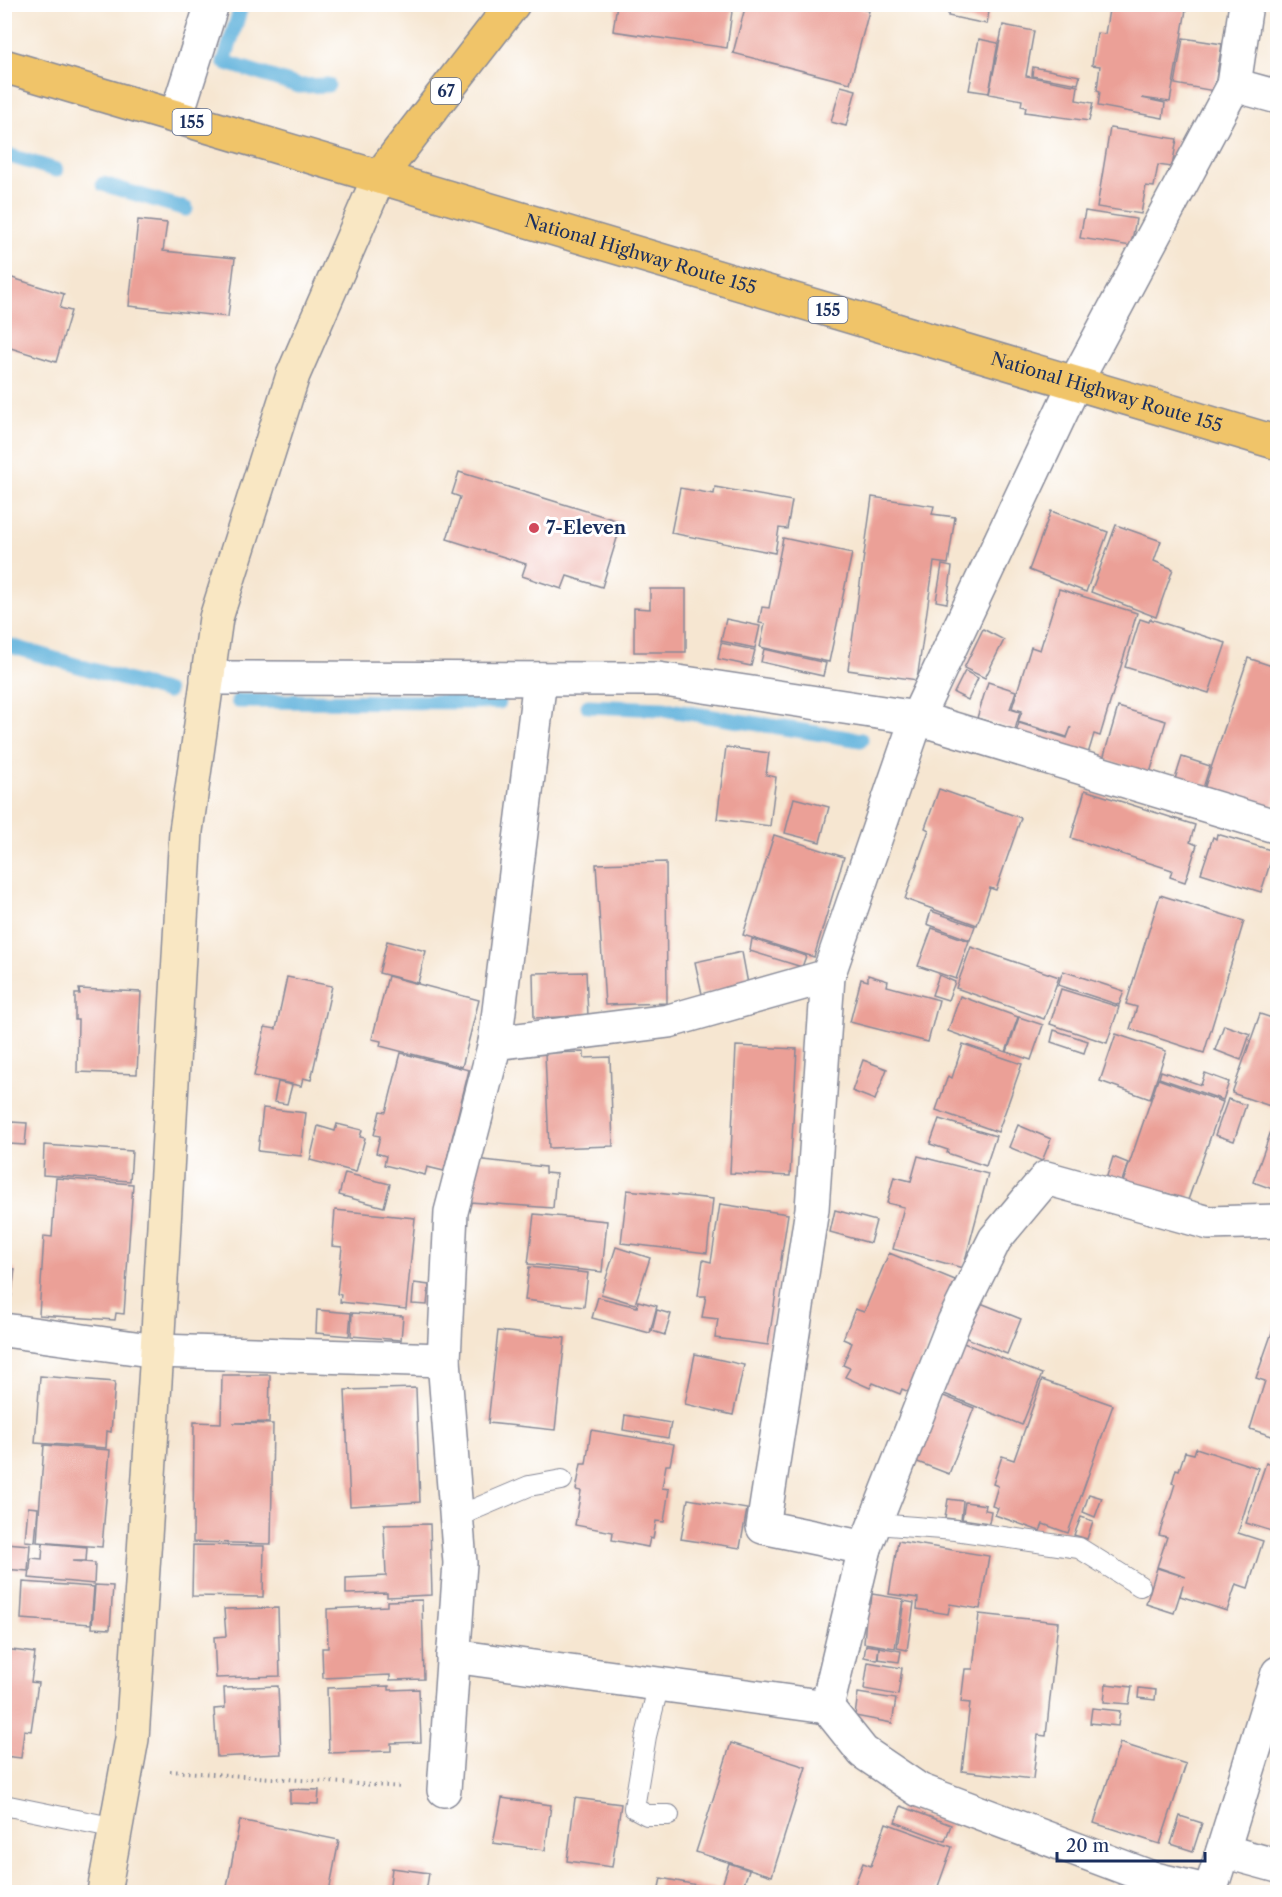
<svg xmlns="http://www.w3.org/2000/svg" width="1282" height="1897" font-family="'Libre Caslon Text',serif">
<rect width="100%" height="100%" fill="#fff"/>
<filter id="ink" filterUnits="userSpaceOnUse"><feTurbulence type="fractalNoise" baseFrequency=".0167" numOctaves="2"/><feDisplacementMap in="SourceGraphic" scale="12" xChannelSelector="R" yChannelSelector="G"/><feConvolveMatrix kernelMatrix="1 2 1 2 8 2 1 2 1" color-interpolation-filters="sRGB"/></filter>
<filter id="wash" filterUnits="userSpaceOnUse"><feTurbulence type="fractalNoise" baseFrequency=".008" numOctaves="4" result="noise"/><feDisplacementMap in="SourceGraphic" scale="24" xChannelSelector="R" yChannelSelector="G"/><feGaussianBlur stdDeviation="1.35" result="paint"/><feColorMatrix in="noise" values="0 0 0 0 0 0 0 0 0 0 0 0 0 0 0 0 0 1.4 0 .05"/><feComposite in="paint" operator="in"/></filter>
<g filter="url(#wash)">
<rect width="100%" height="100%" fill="#f6e6d1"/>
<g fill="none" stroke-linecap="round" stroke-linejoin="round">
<g stroke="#60b2dc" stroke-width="15">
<path d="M 242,4 L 224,62 L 299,86 L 328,85"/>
<path d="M 4,154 L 56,170"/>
<path d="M 103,184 L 186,209"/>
<path d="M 4,644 L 167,692"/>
<path d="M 238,701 L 499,702"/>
<path d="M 588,706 L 663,709 L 861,740"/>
</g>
</g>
<g id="blocks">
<g fill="#eba097">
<path d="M 617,4 L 733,4 L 727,48 L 613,31 Z"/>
<path d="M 746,4 L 844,4 L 869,11 L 850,83 L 733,53 Z"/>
<path d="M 950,4 L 990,4 L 987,24 L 948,16 Z"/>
<path d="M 1110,4 L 1187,4 L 1170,102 L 1142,98 L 1165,103 L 1163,118 L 1098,106 L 1100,91 L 1097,90 L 1100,66 L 1092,65 L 1097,33 L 1105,34 Z"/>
<path d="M 1003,25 L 1034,31 L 1026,76 L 1078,86 L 1076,100 L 1093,103 L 1089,121 L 1025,112 L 1026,107 L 1021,106 L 1022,100 L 989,94 Z"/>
<path d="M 1183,38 L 1222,44 L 1214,91 L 1175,84 Z"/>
<path d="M 979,39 L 998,43 L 989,93 L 969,90 Z"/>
<path d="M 1033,67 L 1080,76 L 1078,84 L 1032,76 Z"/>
<path d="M 841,86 L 856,90 L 846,126 L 831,122 Z"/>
<path d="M 1110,128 L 1177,139 L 1172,167 L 1158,165 L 1154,187 L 1146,186 L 1141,214 L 1097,207 Z"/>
<path d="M 1085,211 L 1136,219 L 1131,246 L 1080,238 Z"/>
<path d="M 138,220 L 167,223 L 163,251 L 235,258 L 228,317 L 129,306 Z"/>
<path d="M 9,277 L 64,294 L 60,308 L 71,311 L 56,362 L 4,346 L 4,291 Z"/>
<path d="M 459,472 L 622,522 L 602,587 L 567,576 L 562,589 L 522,576 L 526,564 L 447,539 L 460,497 L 452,494 Z"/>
<path d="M 715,487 L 792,501 L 787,529 L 779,528 L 775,553 L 671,533 L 680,488 L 714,494 Z"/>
<path d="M 872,497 L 934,506 L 932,514 L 955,517 L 948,564 L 934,562 L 917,680 L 848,670 Z"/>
<path d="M 1051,511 L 1108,532 L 1086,592 L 1029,570 Z"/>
<path d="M 1116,525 L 1161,541 L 1154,561 L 1173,569 L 1156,617 L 1091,592 Z"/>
<path d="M 783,538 L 852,553 L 829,662 L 760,647 L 765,624 L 759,623 L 762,607 L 769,608 Z"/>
<path d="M 942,565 L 952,567 L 947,603 L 936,601 Z"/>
<path d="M 650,589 L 686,589 L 686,652 L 634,652 L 634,608 L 650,609 Z"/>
<path d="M 1059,589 L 1137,613 L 1100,736 L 1094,734 L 1088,754 L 1016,732 L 1019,723 L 1067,738 L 1071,727 L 1067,737 L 1018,722 L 1022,711 L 1012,708 L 1031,647 L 1040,650 Z"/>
<path d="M 726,619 L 760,626 L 755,648 L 721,641 Z"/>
<path d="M 1140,619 L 1149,622 L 1150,619 L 1226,643 L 1209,693 L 1125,667 Z"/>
<path d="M 983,629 L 1004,640 L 985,678 L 964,668 Z"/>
<path d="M 721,643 L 755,650 L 751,666 L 718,659 Z"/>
<path d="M 764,649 L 826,663 L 823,676 L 761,662 Z"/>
<path d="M 1248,658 L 1278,668 L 1278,790 L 1270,811 L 1204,789 Z"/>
<path d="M 965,671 L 978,678 L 968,700 L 954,693 Z"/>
<path d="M 988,682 L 1016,691 L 1010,709 L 1020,712 L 1015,730 L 977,718 Z"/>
<path d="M 1118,707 L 1166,721 L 1150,773 L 1103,759 Z"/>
<path d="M 726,747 L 769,753 L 766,775 L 776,777 L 770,826 L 717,819 Z"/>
<path d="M 1182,757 L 1210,766 L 1203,788 L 1175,779 Z"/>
<path d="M 939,789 L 1021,818 L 996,890 L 990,888 L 977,925 L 905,899 L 929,830 L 925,828 Z"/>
<path d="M 1085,790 L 1195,825 L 1190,842 L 1197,845 L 1185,882 L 1170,877 L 1172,870 L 1071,838 Z"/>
<path d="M 794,798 L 829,807 L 820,842 L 785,833 Z"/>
<path d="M 1217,834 L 1274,851 L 1261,892 L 1201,873 L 1213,837 L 1216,839 Z"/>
<path d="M 774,835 L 844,857 L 814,957 L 743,935 Z"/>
<path d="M 666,862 L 667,1003 L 605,1005 L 596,864 Z"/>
<path d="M 1160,895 L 1244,921 L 1204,1053 L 1130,1029 L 1137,1007 L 1126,1004 Z"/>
<path d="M 931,911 L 975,926 L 970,940 L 927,924 Z"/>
<path d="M 932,928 L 969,941 L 956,979 L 918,966 Z"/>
<path d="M 752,939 L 806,956 L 802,967 L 750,951 Z"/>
<path d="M 387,941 L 426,951 L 418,983 L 379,973 Z"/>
<path d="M 971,947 L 1059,977 L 1044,1019 L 956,988 Z"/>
<path d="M 742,952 L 748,984 L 702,994 L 695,962 Z"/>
<path d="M 1063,971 L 1124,991 L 1119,1005 L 1058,985 Z"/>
<path d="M 586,972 L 588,1016 L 534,1018 L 533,973 Z"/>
<path d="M 868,975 L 888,981 L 887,986 L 939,1000 L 928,1042 L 850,1022 L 861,979 L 868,981 Z"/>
<path d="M 939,975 L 955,982 L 948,1000 L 932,995 Z"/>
<path d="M 388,976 L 479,1000 L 462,1067 L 380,1046 L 381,1041 L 372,1039 Z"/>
<path d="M 287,977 L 332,986 L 311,1080 L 303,1078 L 301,1086 L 254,1076 L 265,1027 L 276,1029 Z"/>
<path d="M 79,989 L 141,992 L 137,1074 L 77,1072 L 78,1020 L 75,1020 L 75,994 L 80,994 Z"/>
<path d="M 1061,989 L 1119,1007 L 1107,1043 L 1050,1024 Z"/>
<path d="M 960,996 L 1018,1017 L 1006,1052 L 948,1031 Z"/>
<path d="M 1260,1014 L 1278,1020 L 1278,1095 L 1273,1107 L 1232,1093 Z"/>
<path d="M 1019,1017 L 1043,1025 L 1031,1060 L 1007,1052 Z"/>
<path d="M 1224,1025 L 1250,1034 L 1241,1060 L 1215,1050 Z"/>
<path d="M 1054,1030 L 1088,1041 L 1084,1053 L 1051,1042 Z"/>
<path d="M 1116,1034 L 1166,1051 L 1150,1099 L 1100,1081 Z"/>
<path d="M 963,1044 L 1022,1064 L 998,1132 L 936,1110 L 948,1076 L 952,1078 Z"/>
<path d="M 736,1046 L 797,1049 L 790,1176 L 730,1173 Z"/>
<path d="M 584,1052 L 584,1058 L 610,1057 L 613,1146 L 549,1148 L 545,1053 Z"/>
<path d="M 401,1053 L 469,1070 L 444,1171 L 427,1167 L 425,1175 L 384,1165 L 386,1156 L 376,1153 L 380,1136 L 374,1135 L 380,1111 L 386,1112 Z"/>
<path d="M 863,1060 L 887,1069 L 875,1100 L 852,1091 Z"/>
<path d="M 1161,1071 L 1201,1085 L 1205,1073 L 1229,1082 L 1223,1100 L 1159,1078 Z"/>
<path d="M 1158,1079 L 1223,1102 L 1188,1200 L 1166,1193 L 1165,1197 L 1123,1182 Z"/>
<path d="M 278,1082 L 292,1085 L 287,1104 L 274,1102 Z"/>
<path d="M 1228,1099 L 1246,1105 L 1234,1141 L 1215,1135 Z"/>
<path d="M 263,1108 L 306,1113 L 301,1156 L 258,1151 Z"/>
<path d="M 1277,1114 L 1278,1114 L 1278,1191 L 1253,1182 Z"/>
<path d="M 939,1119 L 996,1136 L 986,1166 L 947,1153 L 948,1150 L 930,1144 Z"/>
<path d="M 11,1122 L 27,1123 L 25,1145 L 9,1144 Z"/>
<path d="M 337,1124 L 362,1130 L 360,1137 L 365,1138 L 356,1172 L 310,1160 L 318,1126 L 335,1131 Z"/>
<path d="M 1018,1125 L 1051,1139 L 1042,1161 L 1009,1147 Z"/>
<path d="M 44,1145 L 132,1151 L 130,1181 L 43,1175 Z"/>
<path d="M 918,1156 L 988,1174 L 963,1268 L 893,1249 L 904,1207 L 887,1203 L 894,1177 L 911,1181 Z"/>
<path d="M 1113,1157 L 1128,1163 L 1121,1184 L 1106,1179 Z"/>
<path d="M 475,1159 L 545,1167 L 545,1173 L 556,1174 L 553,1208 L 470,1202 Z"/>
<path d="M 345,1173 L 390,1184 L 384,1207 L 339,1195 Z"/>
<path d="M 56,1178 L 133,1184 L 124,1314 L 116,1313 L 115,1320 L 39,1315 L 44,1236 L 52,1237 Z"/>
<path d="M 627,1190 L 713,1199 L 707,1253 L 621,1243 Z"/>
<path d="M 720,1204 L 788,1214 L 768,1345 L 715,1338 L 718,1319 L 702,1317 L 706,1296 L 698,1296 L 703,1260 L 711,1262 Z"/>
<path d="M 335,1210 L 415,1218 L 406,1309 L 340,1302 L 341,1295 L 337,1294 L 342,1247 L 332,1246 Z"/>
<path d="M 835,1210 L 876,1221 L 870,1243 L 830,1232 Z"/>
<path d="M 534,1214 L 607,1221 L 602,1272 L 528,1264 Z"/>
<path d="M 616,1247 L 650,1258 L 635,1304 L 601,1294 Z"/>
<path d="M 889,1253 L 955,1280 L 909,1392 L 902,1389 L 900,1394 L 873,1383 L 870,1388 L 845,1377 L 850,1368 L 843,1365 L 852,1343 L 843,1339 L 855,1309 L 864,1312 Z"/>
<path d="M 529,1267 L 588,1273 L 584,1307 L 525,1300 Z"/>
<path d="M 4,1268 L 15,1269 L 10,1308 L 4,1308 Z"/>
<path d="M 414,1283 L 429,1285 L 427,1305 L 412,1304 Z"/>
<path d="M 598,1297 L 637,1307 L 638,1301 L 657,1306 L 650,1333 L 592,1318 Z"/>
<path d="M 978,1302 L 1021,1319 L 1007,1354 L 964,1337 Z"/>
<path d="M 317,1310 L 351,1313 L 349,1336 L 316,1333 Z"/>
<path d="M 657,1310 L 671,1314 L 665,1335 L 652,1331 Z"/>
<path d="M 352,1313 L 403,1316 L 401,1340 L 351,1336 Z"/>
<path d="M 1278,1315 L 1278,1438 L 1250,1429 L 1265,1381 L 1256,1378 Z"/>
<path d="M 498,1331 L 565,1338 L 555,1430 L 488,1423 Z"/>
<path d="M 961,1342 L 1042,1374 L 1022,1425 L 942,1393 Z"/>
<path d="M 695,1354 L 744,1365 L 733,1415 L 685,1404 Z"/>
<path d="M 222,1375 L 270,1375 L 269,1422 L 233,1423 L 273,1424 L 271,1544 L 193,1542 L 194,1422 L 221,1423 Z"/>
<path d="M 40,1376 L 115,1382 L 111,1432 L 107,1431 L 106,1448 L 35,1443 Z"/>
<path d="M 1042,1380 L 1113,1405 L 1068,1533 L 1043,1524 L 1040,1531 L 995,1515 L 998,1508 L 992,1506 L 998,1486 L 993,1484 L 1002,1456 L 1014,1460 Z"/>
<path d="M 416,1388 L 420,1502 L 350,1506 L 345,1390 Z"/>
<path d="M 941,1395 L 974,1408 L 949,1474 L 915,1461 Z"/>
<path d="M 625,1415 L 671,1423 L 668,1438 L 623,1430 Z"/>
<path d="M 591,1430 L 674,1444 L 670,1465 L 666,1465 L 662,1488 L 669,1489 L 664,1522 L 656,1521 L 653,1539 L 650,1538 L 648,1547 L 612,1540 L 613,1532 L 575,1525 L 581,1491 L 576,1490 L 581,1464 L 586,1464 Z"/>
<path d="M 44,1445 L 110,1450 L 102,1547 L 37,1542 Z"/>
<path d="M 1196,1448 L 1258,1468 L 1238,1533 L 1263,1541 L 1248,1588 L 1236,1584 L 1227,1611 L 1180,1596 L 1183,1585 L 1174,1613 L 1146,1604 L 1157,1568 L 1186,1577 L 1157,1567 L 1167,1537 L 1159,1535 L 1175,1484 L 1172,1483 L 1176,1469 L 1179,1470 L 1185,1452 L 1194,1454 Z"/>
<path d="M 1266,1463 L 1278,1467 L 1278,1533 L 1246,1523 Z"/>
<path d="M 1089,1494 L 1102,1498 L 1095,1517 L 1083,1512 Z"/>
<path d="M 688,1499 L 747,1509 L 740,1548 L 681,1539 Z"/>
<path d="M 948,1499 L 963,1501 L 961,1520 L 945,1518 Z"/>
<path d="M 965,1502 L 986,1505 L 985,1510 L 991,1511 L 989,1523 L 962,1519 Z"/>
<path d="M 28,1507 L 38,1508 L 35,1542 L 25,1541 Z"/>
<path d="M 1081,1517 L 1093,1521 L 1087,1539 L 1074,1535 Z"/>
<path d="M 430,1524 L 432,1595 L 387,1597 L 387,1593 L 346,1594 L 346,1578 L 386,1576 L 384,1525 Z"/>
<path d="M 898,1541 L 989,1556 L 980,1609 L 950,1604 L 948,1614 L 917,1609 L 918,1598 L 889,1594 Z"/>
<path d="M 5,1543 L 30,1545 L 28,1571 L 4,1569 Z"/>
<path d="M 43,1543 L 87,1547 L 86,1561 L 72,1561 L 95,1563 L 94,1584 L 29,1578 L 31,1558 L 42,1559 Z"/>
<path d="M 193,1545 L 264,1546 L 263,1597 L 192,1596 Z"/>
<path d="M 23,1582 L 94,1587 L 91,1624 L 21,1619 Z"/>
<path d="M 95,1585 L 113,1586 L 110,1629 L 92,1628 Z"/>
<path d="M 872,1594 L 903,1599 L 895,1648 L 864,1643 L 867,1605 L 871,1604 Z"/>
<path d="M 422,1600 L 424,1679 L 390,1680 L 390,1675 L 323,1678 L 322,1648 L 328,1648 L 327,1609 L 387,1606 L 387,1601 Z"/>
<path d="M 904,1601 L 914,1603 L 907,1650 L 897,1648 Z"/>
<path d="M 278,1608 L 280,1676 L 216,1678 L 214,1637 L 226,1636 L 224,1609 Z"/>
<path d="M 979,1614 L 1058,1622 L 1046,1736 L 1038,1735 L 1033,1779 L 962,1771 L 970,1703 L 961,1702 L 965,1669 L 973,1669 Z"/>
<path d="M 866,1645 L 879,1647 L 877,1660 L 864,1657 Z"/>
<path d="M 879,1647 L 901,1651 L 899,1662 L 878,1659 Z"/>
<path d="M 4,1649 L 35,1653 L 31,1682 L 38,1683 L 31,1731 L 24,1730 L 21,1758 L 4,1756 Z"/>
<path d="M 868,1662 L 902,1668 L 898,1695 L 864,1689 Z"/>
<path d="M 1106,1684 L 1132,1687 L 1129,1704 L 1104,1702 Z"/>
<path d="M 278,1686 L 281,1754 L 217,1757 L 214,1709 L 225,1708 L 224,1688 Z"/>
<path d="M 389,1686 L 389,1690 L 419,1689 L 421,1742 L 391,1743 L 391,1751 L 329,1753 L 327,1688 Z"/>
<path d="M 1139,1688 L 1156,1690 L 1155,1700 L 1138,1698 Z"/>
<path d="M 858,1693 L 896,1699 L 892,1723 L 855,1716 Z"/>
<path d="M 1092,1708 L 1120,1711 L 1118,1726 L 1090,1723 Z"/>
<path d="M 731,1743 L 806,1767 L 772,1876 L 696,1852 Z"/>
<path d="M 1120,1743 L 1186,1764 L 1160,1844 L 1094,1823 Z"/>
<path d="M 290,1789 L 319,1790 L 318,1804 L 290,1803 Z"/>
<path d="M 502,1798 L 551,1805 L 545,1850 L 493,1843 Z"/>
<path d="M 575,1798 L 621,1804 L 612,1867 L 567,1861 Z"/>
<path d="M 901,1806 L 951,1825 L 945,1841 L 895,1822 Z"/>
<path d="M 1180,1816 L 1202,1823 L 1193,1851 L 1171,1844 Z"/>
<path d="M 240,1820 L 339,1840 L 329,1892 L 226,1892 Z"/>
<path d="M 886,1823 L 952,1847 L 936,1892 L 861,1892 L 853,1889 L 863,1863 L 871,1866 Z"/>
<path d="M 729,1863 L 749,1870 L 741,1892 L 721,1889 Z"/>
<path d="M 392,1868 L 429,1873 L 426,1892 L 389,1892 Z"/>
<path d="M 661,1878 L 728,1891 L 728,1892 L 658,1892 Z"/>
</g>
</g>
</g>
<g filter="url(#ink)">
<use href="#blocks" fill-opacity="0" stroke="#888a98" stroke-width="1.5"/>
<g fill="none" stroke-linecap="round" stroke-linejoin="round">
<defs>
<g id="lane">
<path d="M 456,1517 L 529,1486 L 562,1480"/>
<path d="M 875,1524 L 955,1530 L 1079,1548 L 1140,1586"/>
<path d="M 659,1684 L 646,1736 L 634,1808 L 647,1815 L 669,1815"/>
<path d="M 4,1805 L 116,1828"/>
</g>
<g id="street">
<path d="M 1234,85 L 1278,97"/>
<path d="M 176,117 L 212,4"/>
<path d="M 207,678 L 658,679 L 917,718 L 1278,827"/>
<path d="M 828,976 L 812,1209 L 763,1527 L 865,1548"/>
<path d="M 495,1043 L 540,679"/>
<path d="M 4,1330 L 157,1351 L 444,1360"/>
<path d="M 453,1656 L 827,1707 L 865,1548 L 954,1322 L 995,1239 L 1046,1178 L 1209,1223 L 1278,1221"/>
<path d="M 827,1707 L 863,1752 L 919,1790 L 1155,1879 L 1211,1892"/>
<path d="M 444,1790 L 460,1563 L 444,1360 L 451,1212 L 495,1043 L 669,1021 L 828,976 L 917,718 L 1075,383 L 1234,85 L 1246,4"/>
<path d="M 1223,1851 L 1278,1866"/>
<path d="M 1210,1892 L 1278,1673"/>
</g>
<path id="secondary" d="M 104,1892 L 132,1739 L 157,1351 L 186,831 L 216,618 L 293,375 L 379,177"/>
<path id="primary" d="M 379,177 L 513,4"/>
<g id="highway">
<path id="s1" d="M 4,66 L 1278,443"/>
</g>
</defs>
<use href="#lane" stroke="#888a98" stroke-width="22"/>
<use href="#street" stroke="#888a98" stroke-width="36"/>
<use href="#secondary" stroke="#888a98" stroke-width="36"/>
<use href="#primary" stroke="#888a98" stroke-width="36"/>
<use href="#highway" stroke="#888a98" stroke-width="36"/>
<path stroke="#888a98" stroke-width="4" stroke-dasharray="1.5 4.5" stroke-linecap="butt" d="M 170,1771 L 402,1787"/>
<use href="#lane" stroke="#fff" stroke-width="20"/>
<use href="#street" stroke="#fff" stroke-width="33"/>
<use href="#secondary" stroke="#f9e7c3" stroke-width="33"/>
<use href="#primary" stroke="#f0c469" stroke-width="33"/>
<use href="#highway" stroke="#f0c469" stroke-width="33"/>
</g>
</g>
<circle fill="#d1495b" stroke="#fff" stroke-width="2" cx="534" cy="528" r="6"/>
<g text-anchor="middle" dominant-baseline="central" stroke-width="6" stroke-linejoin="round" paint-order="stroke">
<g fill="#fff" stroke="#5f6d8e" stroke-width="1.5">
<rect x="431" y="78" width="30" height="26" rx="4.5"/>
<rect x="172.5" y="109" width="39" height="26" rx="4.5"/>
<rect x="808.5" y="297" width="39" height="26" rx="4.5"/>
</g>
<g font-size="16" font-weight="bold" fill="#1b2f5e">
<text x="446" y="91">67</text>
<text x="192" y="122">155</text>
<text x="828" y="310">155</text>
</g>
<g font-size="18" fill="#1b2f5e" stroke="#fff">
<text stroke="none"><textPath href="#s1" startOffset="664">National Highway Route 155</textPath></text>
<text stroke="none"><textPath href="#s1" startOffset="1150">National Highway Route 155</textPath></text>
</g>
<g font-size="18" font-weight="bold" fill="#1b2f5e" stroke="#fff" text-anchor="start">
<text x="546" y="528">7-Eleven</text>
</g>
</g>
<rect width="1282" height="1897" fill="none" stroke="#fff" stroke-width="24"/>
<path d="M1057 1852v9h148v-9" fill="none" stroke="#1b2f5e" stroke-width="3"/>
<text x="1066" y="1852" font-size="18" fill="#1b2f5e" stroke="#ffffff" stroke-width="4.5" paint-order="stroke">20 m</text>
</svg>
